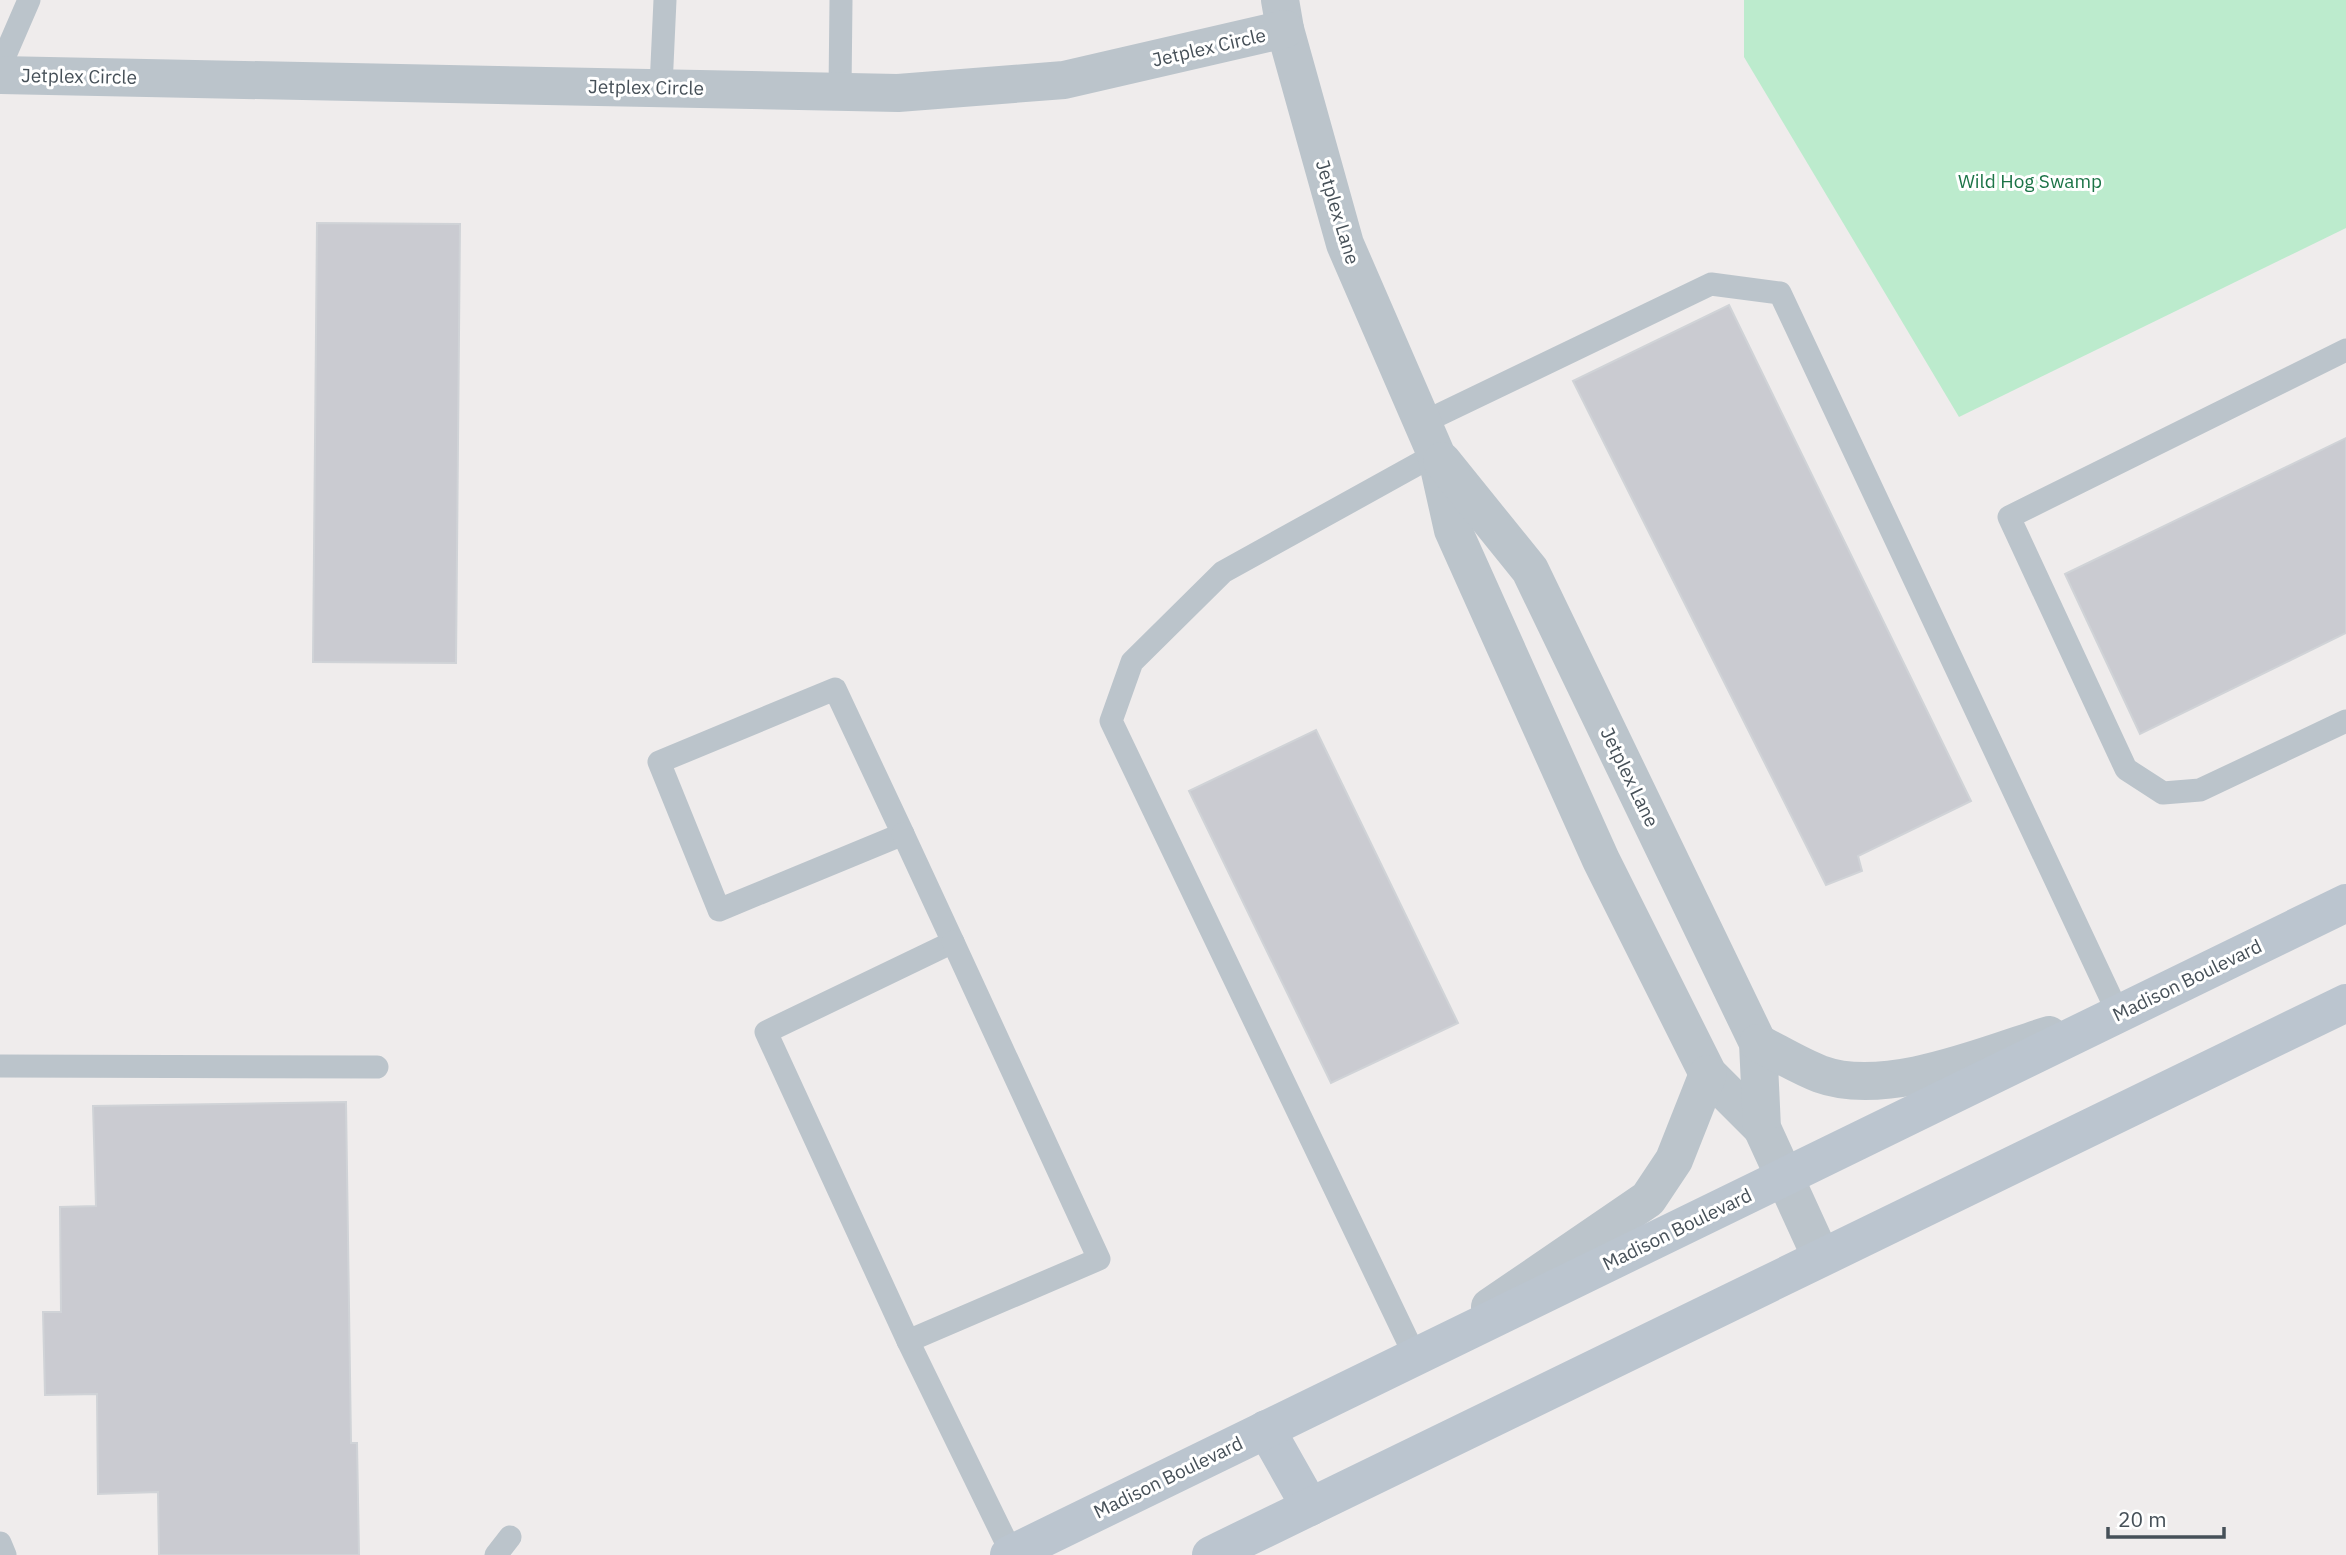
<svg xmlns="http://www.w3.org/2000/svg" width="2346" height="1555" font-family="'IBM Plex Sans',sans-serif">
<rect width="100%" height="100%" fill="#efecec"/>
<path fill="#bcebcd" d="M 1744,0 L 2346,0 L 2346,228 L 1959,417 L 1744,57 Z"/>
<g fill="#cacbd1" stroke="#d0d3d7" stroke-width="2">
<path d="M 317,223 L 460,224 L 456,663 L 313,662 Z"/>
<path d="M 1729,305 L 1971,801 L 1858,856 L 1862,871 L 1826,885 L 1573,381 Z"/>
<path d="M 2346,438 L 2346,633 L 2140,734 L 2065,574 Z"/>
<path d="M 1316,730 L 1458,1023 L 1331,1083 L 1189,791 Z"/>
<path d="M 346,1102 L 351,1443 L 357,1443 L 359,1555 L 159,1555 L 158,1492 L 98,1494 L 97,1394 L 45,1395 L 43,1312 L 61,1312 L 60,1207 L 96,1206 L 93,1106 Z"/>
</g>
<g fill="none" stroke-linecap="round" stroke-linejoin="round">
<g stroke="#bbc4cb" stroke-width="23">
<path d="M 0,67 L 29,0"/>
<path d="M 661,87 L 665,0"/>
<path d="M 840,91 L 841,0"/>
<path d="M 2346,350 L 2009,517 L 2126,769 L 2163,793 L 2200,790 L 2346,721"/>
<path d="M 1422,423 L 1711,284 L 1780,293 L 2118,1013"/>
<path d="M 835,689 L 903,834 L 719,910 L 659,762 Z"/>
<path d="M 903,834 L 953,942 L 766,1032 L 908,1341 L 1012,1554"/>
<path d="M 0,1066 L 377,1067"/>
<path d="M 908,1341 L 1099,1259 L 953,942"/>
<path d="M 1415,1356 L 1111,721 L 1132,662 L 1223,572 L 1436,454"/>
<path d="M 0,1543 L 5,1555"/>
<path d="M 496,1555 L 510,1537"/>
</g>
<g stroke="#bbc4cb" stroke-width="38">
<path d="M 1280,0 L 1285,29 L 1345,244 L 1436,454 L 1453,530 L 1601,860 L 1708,1074 L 1762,1128"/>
<path d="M 0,75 L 898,93 L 1064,80 L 1285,29"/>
<path d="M 1442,461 L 1530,570 L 1758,1043 L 1762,1128 L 1821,1257"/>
<path d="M 1758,1043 C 1778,1053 1799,1066 1820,1074 C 1885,1098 1986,1055 2049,1035"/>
<path d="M 1490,1307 L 1648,1199 L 1674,1160 L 1708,1074"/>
</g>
<g stroke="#bbc5cf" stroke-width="38">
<path d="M 1266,1429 L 1310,1507"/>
<path d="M 1009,1555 L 2346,903"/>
<path d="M 1211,1555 L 2346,1003"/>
</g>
</g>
<g text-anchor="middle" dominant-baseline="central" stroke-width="6" stroke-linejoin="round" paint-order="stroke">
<g font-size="19" fill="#465058" stroke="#fff">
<text transform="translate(1209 47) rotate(-13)">Jetplex Circle</text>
<text transform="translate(79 76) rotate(1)">Jetplex Circle</text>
<text transform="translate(646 87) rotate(1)">Jetplex Circle</text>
<text transform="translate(1338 212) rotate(73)">Jetplex Lane</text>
<text transform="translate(1630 777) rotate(64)">Jetplex Lane</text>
<text transform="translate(2187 980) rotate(-26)">Madison Boulevard</text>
<text transform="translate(1677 1229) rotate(-26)">Madison Boulevard</text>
<text transform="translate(1168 1477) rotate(-26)">Madison Boulevard</text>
</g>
<g font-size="19" fill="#1c7447" stroke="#fff">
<text x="2030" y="181">Wild Hog Swamp</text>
</g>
</g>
<path d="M2108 1527v10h116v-10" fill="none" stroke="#465058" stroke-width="3.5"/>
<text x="2118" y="1527" font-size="21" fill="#465058" stroke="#ffffff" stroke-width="5" paint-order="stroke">20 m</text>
</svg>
